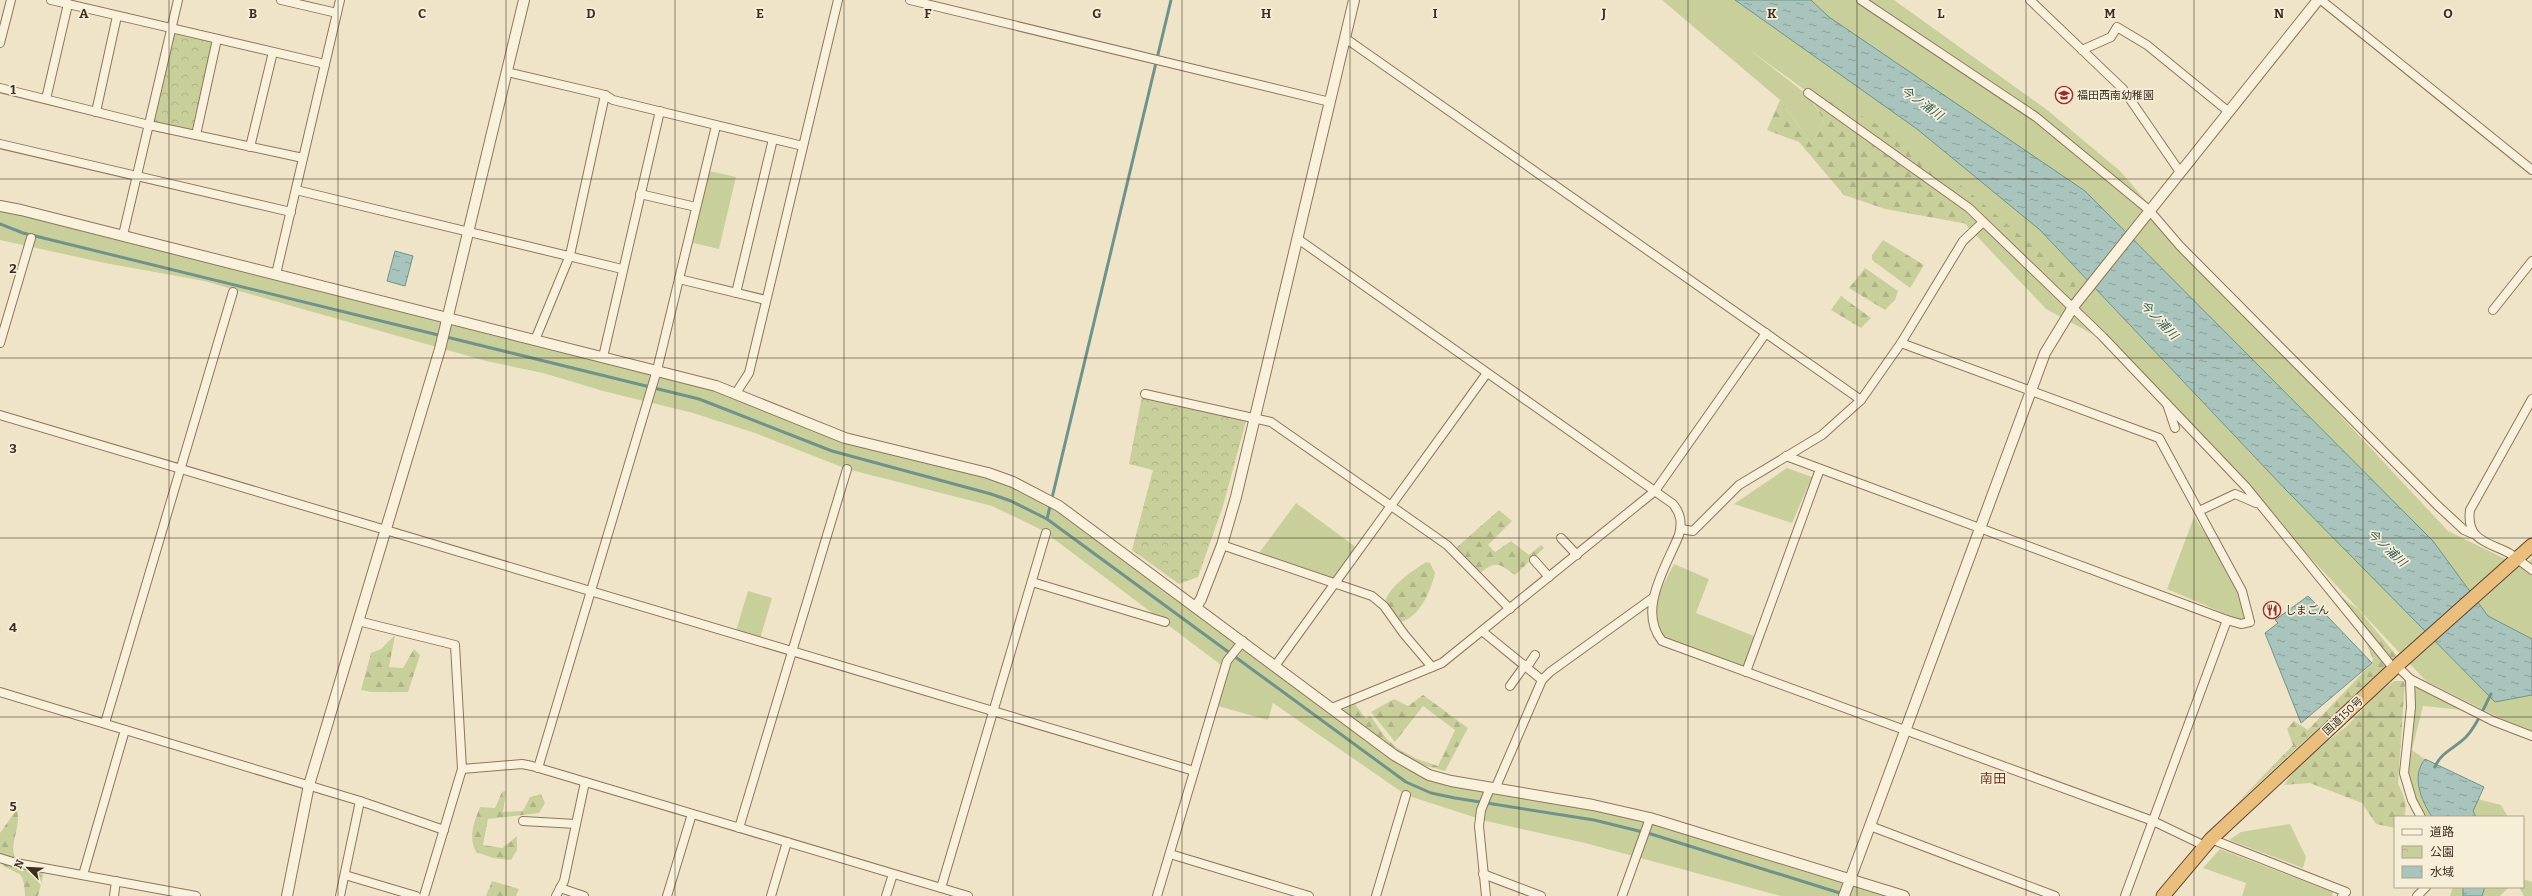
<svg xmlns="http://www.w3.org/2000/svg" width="2532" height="896" font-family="Bitter,'Noto Sans JP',serif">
<defs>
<pattern id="forest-firs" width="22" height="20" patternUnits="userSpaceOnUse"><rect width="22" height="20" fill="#c9cf9b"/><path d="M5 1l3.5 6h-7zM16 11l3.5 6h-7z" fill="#aeb285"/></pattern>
<pattern id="park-crowns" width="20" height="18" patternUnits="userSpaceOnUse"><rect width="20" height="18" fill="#c9cf9b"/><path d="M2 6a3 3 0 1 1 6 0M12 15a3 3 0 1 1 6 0" fill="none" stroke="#aeb285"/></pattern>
<pattern id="water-ripples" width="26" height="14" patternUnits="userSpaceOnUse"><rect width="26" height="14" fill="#a9c4bc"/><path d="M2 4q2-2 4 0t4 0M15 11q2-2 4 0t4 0" fill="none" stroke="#8ba098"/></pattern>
</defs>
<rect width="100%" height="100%" fill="#f0e4c8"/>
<g fill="#c9cf9b">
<path d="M 1662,0 L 1894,0 L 2046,109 L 2120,171 L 2236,304 L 2448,531 L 2530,571 L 2526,566 L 2532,558 L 2532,734 L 2426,681 L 2109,343 L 2046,309 L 1912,168 L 1747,48 L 1809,96 L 1824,121 L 1812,144 L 1780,100 Z"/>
<path d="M 709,171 L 736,177 L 719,249 L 693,243 Z"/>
<path d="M 0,208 L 733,392 L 843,442 L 1021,486 L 1107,541 L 1433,776 L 1622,815 L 1780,858 L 1904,896 L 1781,896 L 1585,843 L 1486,821 L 1406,795 L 1273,703 L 1268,720 L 1214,705 L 1225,668 L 1042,530 L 992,506 L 847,469 L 755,433 L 693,413 L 603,391 L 543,373 L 486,361 L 204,281 L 105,263 L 0,240 Z"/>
<path d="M 1787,468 L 1812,477 L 1792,523 L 1734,504 Z"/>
<path d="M 1296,503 L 1357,548 L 1334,584 L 1259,553 Z"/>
<path d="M 2194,517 L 2236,579 L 2247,623 L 2167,589 Z"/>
<path d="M 1674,564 L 1709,579 L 1696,613 L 1754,636 L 1742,670 L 1662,641 L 1651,617 L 1656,599 Z"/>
<path d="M 748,591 L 772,598 L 759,642 L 735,634 Z"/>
<path d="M 2418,686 L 2473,711 L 2423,706 L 2412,750 L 2481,800 L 2501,805 L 2508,817 L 2424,817 L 2414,797 L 2407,770 L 2414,690 Z"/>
<path d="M 2290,824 L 2306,857 L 2303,868 L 2229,840 L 2241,832 Z"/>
<path d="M 2220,849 L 2333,892 L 2332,896 L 2242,896 L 2246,883 L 2203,868 Z"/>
<path d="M 2523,879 L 2532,882 L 2532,896 L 2524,896 L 2519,887 L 2523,887 Z"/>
<path d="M 2453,887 L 2509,887 L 2500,896 L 2450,896 Z"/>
</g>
<g fill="url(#forest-firs)">
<path d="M 1808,93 L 1853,111 L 1899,137 L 1968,191 L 2077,284 L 2067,295 L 2060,298 L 1955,198 L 1862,118 L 1973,225 L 1885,209 L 1844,195 L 1799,142 L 1767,130 L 1780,100 L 1812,144 L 1824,121 Z"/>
<path d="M 1883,240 L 1924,265 L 1910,288 L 1872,260 L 1872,255 Z"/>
<path d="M 1865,268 L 1898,291 L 1895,300 L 1885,310 L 1849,288 Z"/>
<path d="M 1841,296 L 1871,318 L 1861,328 L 1831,310 Z"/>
<path d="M 1499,510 L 1512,521 L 1488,545 L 1495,552 L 1511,541 L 1529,555 L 1541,545 L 1544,548 L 1515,575 C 1499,564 1497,560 1480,573 L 1456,548 Z"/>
<path d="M 1426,562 L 1430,563 L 1435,573 C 1431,590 1420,617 1401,622 L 1391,616 L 1384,606 C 1387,587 1411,572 1426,562 Z"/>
<path d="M 2329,588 L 2358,609 L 2397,656 L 2235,805 L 2293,745 L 2287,729 L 2294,721 L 2308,730 L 2372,663 L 2373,659 L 2358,624 Z"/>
<path d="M 395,635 L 389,667 L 403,668 L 414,649 L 420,655 L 408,692 L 371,692 L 361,690 L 371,653 L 381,649 Z"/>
<path d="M 2394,681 L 2405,681 L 2398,784 C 2404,795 2408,805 2404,817 L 2395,817 L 2395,828 L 2376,824 L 2362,803 L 2310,783 L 2284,785 L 2302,761 L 2347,726 L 2377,694 Z"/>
<path d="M 1423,695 L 1468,728 L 1445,771 L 1419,764 L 1395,753 L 1343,710 L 1355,704 L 1366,719 L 1370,716 C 1377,724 1382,734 1390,742 C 1403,754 1421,761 1438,766 L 1455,730 L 1423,706 L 1395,742 L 1371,712 L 1394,699 L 1408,706 Z"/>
<path d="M 506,791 L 503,812 L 523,811 L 530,797 L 541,794 L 545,803 L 539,813 L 488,819 L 483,845 L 502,848 L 517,836 L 517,850 L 511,860 L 493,858 L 476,852 C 468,837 474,822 480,807 L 495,808 L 502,792 Z"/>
<path d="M 17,809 C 21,829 11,837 14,856 C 25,864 32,869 46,864 L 38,896 L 25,896 C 24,867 18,877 0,863 L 0,833 Z"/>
<path d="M 492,881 L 519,889 L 516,896 L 486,896 Z"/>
</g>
<g fill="url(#park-crowns)">
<path d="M 171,28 L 214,38 L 191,134 L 149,125 Z"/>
<path d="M 1142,396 L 1246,421 L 1223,506 L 1198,577 L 1179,584 L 1132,550 L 1153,470 L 1129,464 Z"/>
</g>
<g fill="url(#water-ripples)" stroke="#6f938a">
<path d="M 1735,0 L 1811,0 L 1829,17 L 2085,191 L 2433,541 L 2488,616 L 2532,639 L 2532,695 L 2495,702 L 2287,491 L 2040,230 L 1917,129 Z"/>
<path d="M 395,251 L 413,256 L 405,286 L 387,281 Z"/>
<path d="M 2308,596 L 2372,663 L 2301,723 L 2265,633 L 2278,623 L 2275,620 Z"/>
<path d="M 2425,759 L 2484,787 L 2473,811 L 2476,817 L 2432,817 C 2421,800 2411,776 2425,759 Z"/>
<path d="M 2463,887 L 2485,887 L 2482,896 L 2463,896 Z"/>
</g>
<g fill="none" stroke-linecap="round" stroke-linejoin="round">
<g stroke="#6f938a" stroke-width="3">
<path d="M 0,224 L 23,233 L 699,399 L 832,451 L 991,494 L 1011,501 L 1047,519 L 1406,782 L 1431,793 L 1455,798 L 1594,820 L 1651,834 L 1843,894"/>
<path d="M 1047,519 L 1171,0"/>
<path d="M 2435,767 C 2440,753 2455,748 2466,737 C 2478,724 2483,709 2491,694"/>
</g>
<defs>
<g id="minor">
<path d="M 51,0 L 325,64"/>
<path d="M 281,0 L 337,13"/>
<path d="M 910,0 L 1330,102"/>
<path d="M 1861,0 L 2036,117 L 2149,210 L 2180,246 L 2437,505 L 2464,530 L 2473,534"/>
<path d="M 2030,0 L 2123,89 L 2180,172"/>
<path d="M 2321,0 L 2532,170"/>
<path d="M 1345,38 L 1861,400"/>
<path d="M 0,43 L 11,0"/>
<path d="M 2082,50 L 2111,37 L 2117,27 L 2147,45 L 2229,112"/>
<path d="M 507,72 L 605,95 L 613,100 L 803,146"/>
<path d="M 0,88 L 149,125 L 303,158"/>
<path d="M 1808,93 L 1969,208 L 2103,337 L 2246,487 L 2394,669"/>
<path d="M 46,99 L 68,4"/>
<path d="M 96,112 L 117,16"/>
<path d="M 196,135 L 217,39"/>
<path d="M 0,144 L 291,212"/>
<path d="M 250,147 L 273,52"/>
<path d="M 296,190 L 622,269"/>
<path d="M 640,194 L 696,207"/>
<path d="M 123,235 L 178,0"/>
<path d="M 1298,239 L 1673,504 C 1681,514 1682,523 1679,535 C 1666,567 1637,610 1662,641 L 2153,821 L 2205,846"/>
<path d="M 276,274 L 340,0"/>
<path d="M 679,279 L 766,300"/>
<path d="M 736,293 L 773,139"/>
<path d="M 2493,310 L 2532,261"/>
<path d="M 535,340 L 570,255 L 605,95"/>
<path d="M 0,343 L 31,238"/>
<path d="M 603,357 L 660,111"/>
<path d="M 736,393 L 749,373 L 838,0"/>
<path d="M 1145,394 L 1271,422 L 1447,545 L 1510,609"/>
<path d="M 2532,399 L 2470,510 C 2466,540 2487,542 2509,553 C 2517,558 2525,565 2532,570"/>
<path d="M 2167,404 L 2175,428"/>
<path d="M 0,415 L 1194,771"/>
<path d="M 1786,456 L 2227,620 L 2241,624 L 2250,622 L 2242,591 L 2159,438 L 1901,343"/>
<path d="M 2199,511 L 2235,494 L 2256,503"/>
<path d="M 1681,529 L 1693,531 L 1739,485 L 1822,435 L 1861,400 L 1901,343 L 1963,241 L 1983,222"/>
<path d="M 1561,538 L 1577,555"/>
<path d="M 1222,545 L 1372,596 L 1384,606 L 1404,634 L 1432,667"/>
<path d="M 1534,560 L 1549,577"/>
<path d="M 1032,582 L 1165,622"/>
<path d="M 358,621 L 455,645 L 462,769 L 424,896"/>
<path d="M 1482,631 L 1542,680"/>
<path d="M 1275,666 L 1487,373"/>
<path d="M 2397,666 L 2410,679 L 2493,721 L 2532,736"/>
<path d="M 1527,667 L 1535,655"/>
<path d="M 1746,672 L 1820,469"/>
<path d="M 2410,679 L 2411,707 L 2404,773 L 2412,800 L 2421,817"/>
<path d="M 1510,686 L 1525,665"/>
<path d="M 0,692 L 360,801"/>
<path d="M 1332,708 L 1442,663 L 1655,491 L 1766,333"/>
<path d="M 105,723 L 233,292"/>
<path d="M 538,768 L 657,370 L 716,126"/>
<path d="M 462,769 L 522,764 L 532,766 L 968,896"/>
<path d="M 1495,789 L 1542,680 L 1550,672 L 1654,597"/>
<path d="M 523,821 L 576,824"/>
<path d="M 1870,826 L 2055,896"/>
<path d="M 739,828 L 847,469"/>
<path d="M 2211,839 L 2346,892 L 2342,896"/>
<path d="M 1170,854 L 1309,896"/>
<path d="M 0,858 L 16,863 L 196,896"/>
<path d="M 1483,874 L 1541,896"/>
<path d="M 83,875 L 125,730"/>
<path d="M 345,875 L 416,896"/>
<path d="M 560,888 L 584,896"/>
<path d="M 941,888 L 1046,533"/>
<path d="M 114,896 L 116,881"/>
<path d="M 340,896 L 360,801 L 444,830"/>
<path d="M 556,896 L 564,881 L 585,782"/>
<path d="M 667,896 L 692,814"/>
<path d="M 771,896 L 787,842"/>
<path d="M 886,896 L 893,874"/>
<path d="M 1157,896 L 1227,661 L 1243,641"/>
<path d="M 1376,896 L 1406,795"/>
<path d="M 1486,896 L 1479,826 L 1481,810 L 1490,788"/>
<path d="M 1622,896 L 1650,818"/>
<path d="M 2125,896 L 2227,620"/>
<path d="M 2417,896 L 2426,887"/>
</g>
<g id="tertiary">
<path d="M 0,206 L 21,210 L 716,386 L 845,438 L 988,473 L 1013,482 L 1059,506 L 1394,755 L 1429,775 L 1451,781 L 1593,805 L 1650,818 L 1904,896"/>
<path d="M 1196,607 L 1201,599 L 1222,545 L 1236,497 L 1354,0"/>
<path d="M 287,896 L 309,785 L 440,349 L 524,0"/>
<path d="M 1844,896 L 2045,353 L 2073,307 L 2318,0"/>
</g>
<path id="trunk" d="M 2163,896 L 2211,839 L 2401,662 L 2532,545"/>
</defs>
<use href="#minor" stroke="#8d765c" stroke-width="10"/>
<use href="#tertiary" stroke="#8d765c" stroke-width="12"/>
<use href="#trunk" stroke="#5b4430" stroke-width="15"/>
<use href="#minor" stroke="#faf1dc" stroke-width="8"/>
<use href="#tertiary" stroke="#faf1dc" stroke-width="10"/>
<use href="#trunk" stroke="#eabe7c" stroke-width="13"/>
</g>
<path fill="none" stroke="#3d2e20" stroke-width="1" stroke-opacity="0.55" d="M 169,0 L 169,896M 338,0 L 338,896M 506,0 L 506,896M 675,0 L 675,896M 844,0 L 844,896M 1013,0 L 1013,896M 1182,0 L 1182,896M 1350,0 L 1350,896M 1519,0 L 1519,896M 1688,0 L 1688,896M 1857,0 L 1857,896M 2026,0 L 2026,896M 2194,0 L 2194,896M 2363,0 L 2363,896M 0,179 L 2532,179M 0,358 L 2532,358M 0,538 L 2532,538M 0,717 L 2532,717"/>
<defs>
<symbol id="school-ring" viewBox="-11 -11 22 22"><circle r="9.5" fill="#f7eed8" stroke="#9e2a2b" stroke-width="1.5"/><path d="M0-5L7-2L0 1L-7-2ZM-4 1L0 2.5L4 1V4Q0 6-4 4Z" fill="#9e2a2b"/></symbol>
<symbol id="restaurant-ring" viewBox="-11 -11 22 22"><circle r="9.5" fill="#f7eed8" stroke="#9e2a2b" stroke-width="1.5"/><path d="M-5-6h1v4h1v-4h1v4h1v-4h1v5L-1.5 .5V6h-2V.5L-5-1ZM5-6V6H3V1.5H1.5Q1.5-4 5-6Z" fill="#9e2a2b"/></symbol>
</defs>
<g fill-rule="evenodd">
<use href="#school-ring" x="2054" y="85" width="20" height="20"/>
<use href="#restaurant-ring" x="2262" y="600" width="20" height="20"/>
</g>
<g text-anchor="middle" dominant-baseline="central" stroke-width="3.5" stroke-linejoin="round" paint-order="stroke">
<g font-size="11" fill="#3d2e20" stroke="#f7eed8" text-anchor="start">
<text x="2077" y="95">福田西南幼稚園</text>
<text x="2285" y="610">しまごん</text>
</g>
<g font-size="11" fill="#3d2e20" stroke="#f7eed8">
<text transform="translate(2343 716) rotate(-43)">国道150号</text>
</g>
<g font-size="12" font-style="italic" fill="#2f5d5a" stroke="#f7eed8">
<text transform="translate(1922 103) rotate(35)">今ノ浦川</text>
<text transform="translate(2159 320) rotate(46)">今ノ浦川</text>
<text transform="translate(2387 548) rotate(43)">今ノ浦川</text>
</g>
<g font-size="13" fill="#6b2e1e" stroke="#f7eed8">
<text x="1993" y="778">南田</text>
</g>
</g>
<g font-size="13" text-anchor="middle" font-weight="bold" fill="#3d2e20" stroke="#f7eed8" stroke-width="3.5" stroke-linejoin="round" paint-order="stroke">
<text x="84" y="18">A</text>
<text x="253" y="18">B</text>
<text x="422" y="18">C</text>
<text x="591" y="18">D</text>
<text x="760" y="18">E</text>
<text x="928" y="18">F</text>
<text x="1097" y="18">G</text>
<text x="1266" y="18">H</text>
<text x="1435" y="18">I</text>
<text x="1604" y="18">J</text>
<text x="1772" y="18">K</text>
<text x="1941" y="18">L</text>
<text x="2110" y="18">M</text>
<text x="2279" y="18">N</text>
<text x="2448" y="18">O</text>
<text x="13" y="94">1</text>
<text x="13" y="273">2</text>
<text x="13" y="453">3</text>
<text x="13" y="632">4</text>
<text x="13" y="811">5</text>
</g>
<rect x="2394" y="816" width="130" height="72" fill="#f7eed8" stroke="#ada18e"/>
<rect x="2402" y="829" width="20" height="6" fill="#faf1dc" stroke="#ada18e"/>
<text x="2430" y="836" font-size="12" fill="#3d2e20">道路</text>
<rect x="2402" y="846" width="20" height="12" fill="url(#park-crowns)" stroke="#ada18e"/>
<text x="2430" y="856" font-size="12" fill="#3d2e20">公園</text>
<rect x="2402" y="866" width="20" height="12" fill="url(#water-ripples)" stroke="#ada18e"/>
<text x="2430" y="876" font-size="12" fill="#3d2e20">水域</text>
<g transform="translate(28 868) rotate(294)" stroke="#f7eed8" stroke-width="3" paint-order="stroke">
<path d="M0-3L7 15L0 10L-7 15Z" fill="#3d2e20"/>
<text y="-6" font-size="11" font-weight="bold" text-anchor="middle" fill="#3d2e20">N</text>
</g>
</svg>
